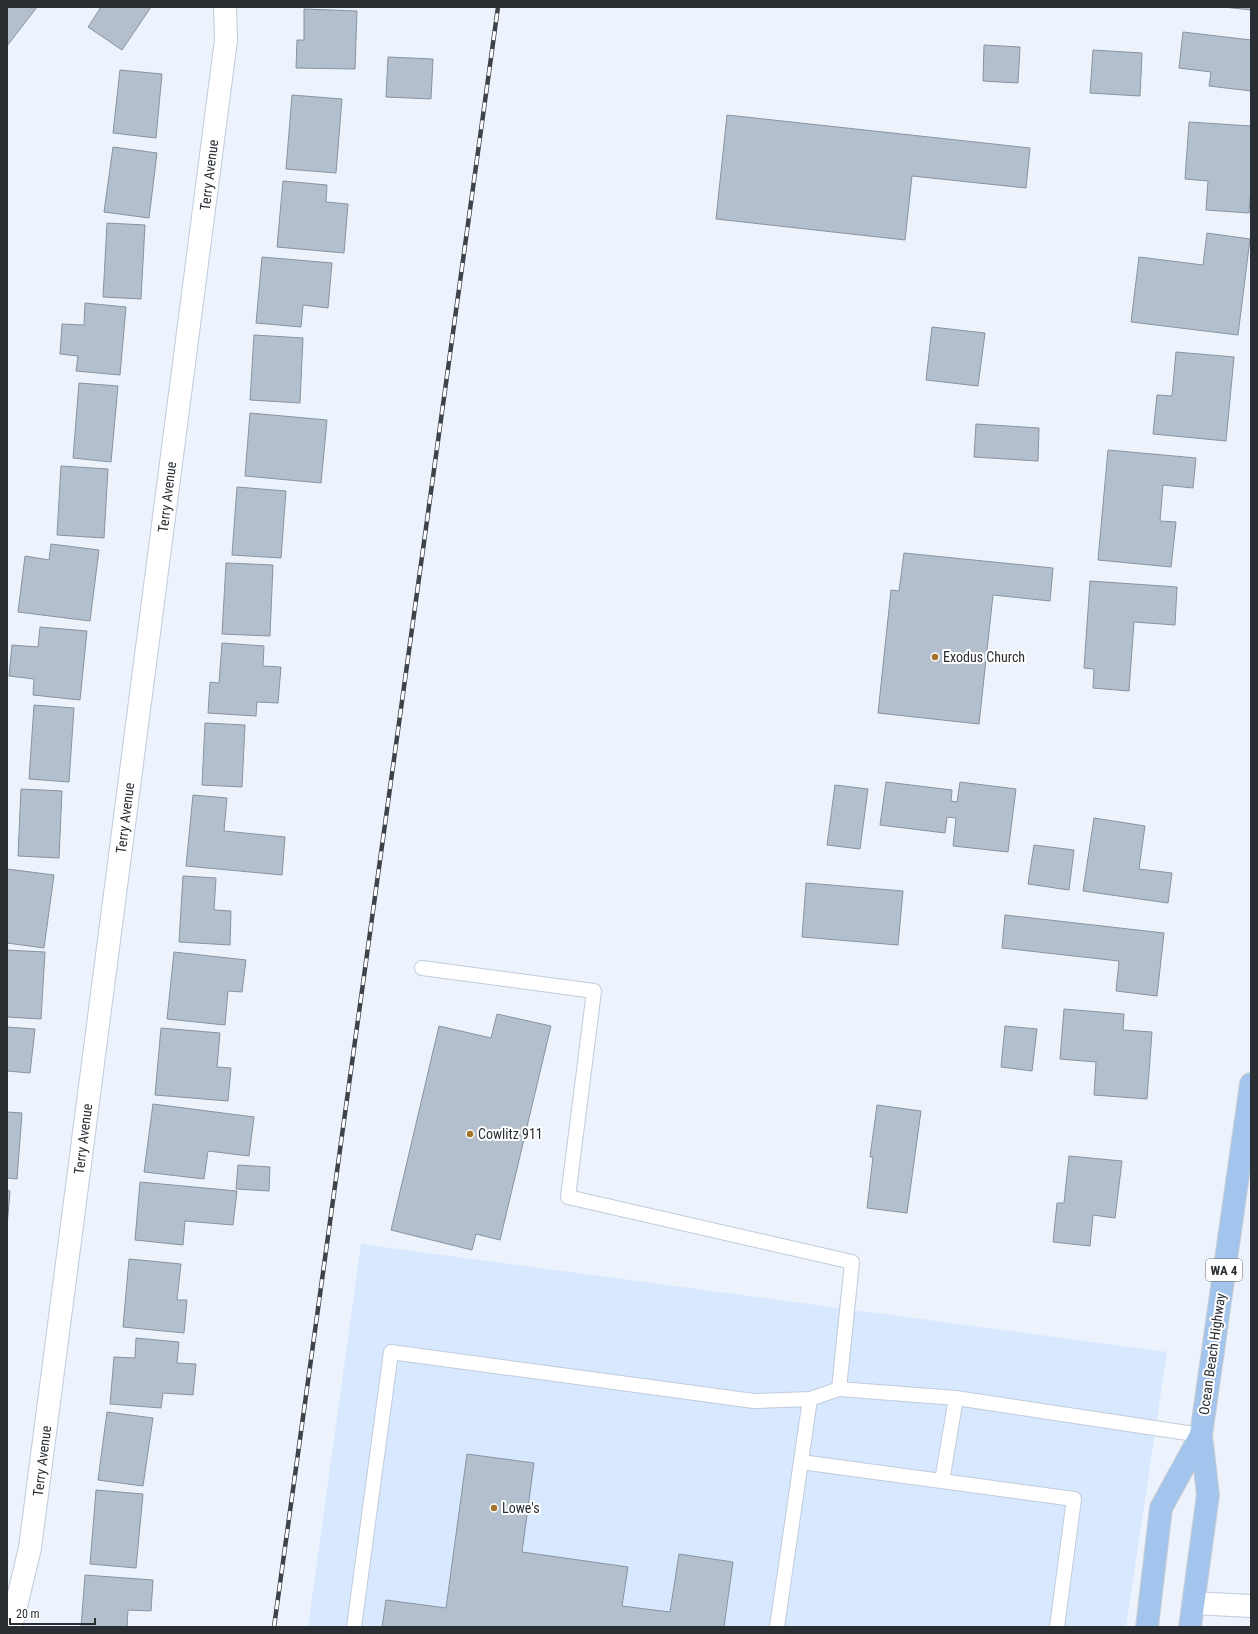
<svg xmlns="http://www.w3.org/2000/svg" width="1258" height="1634" font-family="'Roboto Condensed',sans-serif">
<rect width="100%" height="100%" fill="#ecf3fc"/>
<path fill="#d8e9ff" d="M 361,1244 L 1167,1352 L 1126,1627 L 308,1627 Z"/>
<g fill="#b4bfce" stroke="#8893a1">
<path d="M 7,7 L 37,7 L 7,46 Z"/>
<path d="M 101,7 L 151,7 L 122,50 L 88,27 Z"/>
<path d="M 1223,7 L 1251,7 L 1251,10 Z"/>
<path d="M 304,9 L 357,11 L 355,69 L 296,68 L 297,40 L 304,40 Z"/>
<path d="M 1183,32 L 1251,40 L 1251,91 L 1209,86 L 1211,72 L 1179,68 Z"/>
<path d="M 984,45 L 1020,47 L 1018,83 L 983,81 Z"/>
<path d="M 1093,50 L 1142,53 L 1140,96 L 1090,93 Z"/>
<path d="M 388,57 L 433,59 L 431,99 L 386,97 Z"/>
<path d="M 120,70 L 162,74 L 156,138 L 113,133 Z"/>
<path d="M 292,95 L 342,99 L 336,173 L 286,169 Z"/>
<path d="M 727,115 L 1030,148 L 1026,188 L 912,176 L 905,240 L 716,219 Z"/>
<path d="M 1189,122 L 1251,126 L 1251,187 L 1249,213 L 1206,210 L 1208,181 L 1185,179 Z"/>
<path d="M 113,147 L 157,153 L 149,218 L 104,212 Z"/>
<path d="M 283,181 L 327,185 L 326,202 L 348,204 L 344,253 L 277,247 Z"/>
<path d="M 107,223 L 145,225 L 141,299 L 103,297 Z"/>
<path d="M 1207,233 L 1250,239 L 1238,335 L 1131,322 L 1139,257 L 1203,265 Z"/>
<path d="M 262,257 L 332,263 L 328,308 L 303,305 L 301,327 L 256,323 Z"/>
<path d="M 85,303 L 126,307 L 120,375 L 76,371 L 78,356 L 60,354 L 62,324 L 84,325 Z"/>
<path d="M 932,327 L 985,333 L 978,386 L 926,380 Z"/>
<path d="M 254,335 L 303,338 L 300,403 L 250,400 Z"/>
<path d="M 1176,352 L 1234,357 L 1226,441 L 1153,434 L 1157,395 L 1172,396 Z"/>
<path d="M 79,383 L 118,386 L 111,462 L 73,458 Z"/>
<path d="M 250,413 L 327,420 L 321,483 L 245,476 Z"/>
<path d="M 976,424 L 1039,428 L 1038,461 L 974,457 Z"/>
<path d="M 1108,450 L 1196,458 L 1193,488 L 1163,485 L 1160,521 L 1176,522 L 1171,567 L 1098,560 Z"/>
<path d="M 61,466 L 108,469 L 104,538 L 57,535 Z"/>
<path d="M 237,487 L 286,491 L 281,558 L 232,555 Z"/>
<path d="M 51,544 L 99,550 L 90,621 L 18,612 L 25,556 L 49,560 Z"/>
<path d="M 904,553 L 1053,568 L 1050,601 L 993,595 L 979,724 L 878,713 L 891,590 L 899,591 Z"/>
<path d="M 226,563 L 273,565 L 270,636 L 222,634 Z"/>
<path d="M 1090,581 L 1177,587 L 1175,625 L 1134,622 L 1129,691 L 1093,688 L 1094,669 L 1084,668 Z"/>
<path d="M 40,627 L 87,631 L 80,700 L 33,695 L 34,679 L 9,676 L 12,645 L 38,647 Z"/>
<path d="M 222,643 L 264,646 L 263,666 L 281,667 L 278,703 L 257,702 L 256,716 L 208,713 L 210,682 L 219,683 Z"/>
<path d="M 34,705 L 74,708 L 69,782 L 29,779 Z"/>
<path d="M 205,723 L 245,725 L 242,787 L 202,785 Z"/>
<path d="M 886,782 L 952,790 L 951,801 L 957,802 L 960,782 L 1016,789 L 1008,852 L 953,846 L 956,818 L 947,817 L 945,833 L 880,825 Z"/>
<path d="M 835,785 L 868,789 L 860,849 L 827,845 Z"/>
<path d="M 21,789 L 62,791 L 59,858 L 18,856 Z"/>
<path d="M 193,795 L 227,798 L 224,831 L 285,837 L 282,875 L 186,866 Z"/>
<path d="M 1094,818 L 1145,826 L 1139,869 L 1172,873 L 1168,903 L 1083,891 Z"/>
<path d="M 1034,845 L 1074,850 L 1069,890 L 1028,884 Z"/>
<path d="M 7,869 L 54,875 L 44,948 L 7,943 Z"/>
<path d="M 183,876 L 216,878 L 214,910 L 231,911 L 230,945 L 179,942 Z"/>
<path d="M 806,883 L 903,891 L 898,945 L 802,937 Z"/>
<path d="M 1005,915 L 1164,933 L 1157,996 L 1116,991 L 1119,961 L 1002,948 Z"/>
<path d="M 7,950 L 45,952 L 41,1019 L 7,1017 Z"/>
<path d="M 174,952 L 246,960 L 242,992 L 228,991 L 225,1025 L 167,1019 Z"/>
<path d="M 1064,1009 L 1124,1014 L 1123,1030 L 1152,1032 L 1147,1099 L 1094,1095 L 1096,1062 L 1060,1059 Z"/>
<path d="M 497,1014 L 551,1026 L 500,1240 L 476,1234 L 472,1250 L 391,1230 L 439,1026 L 491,1038 Z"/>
<path d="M 1005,1026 L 1037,1029 L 1032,1071 L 1001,1067 Z"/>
<path d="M 7,1027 L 35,1029 L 30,1073 L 7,1071 Z"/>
<path d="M 161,1028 L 220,1033 L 217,1067 L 231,1068 L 228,1101 L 155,1095 Z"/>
<path d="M 153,1104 L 254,1117 L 249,1156 L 208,1151 L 204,1179 L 144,1172 Z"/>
<path d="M 877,1105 L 921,1111 L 907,1213 L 867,1208 L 873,1157 L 870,1157 Z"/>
<path d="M 7,1112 L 22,1113 L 17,1179 L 7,1178 Z"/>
<path d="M 1069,1156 L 1122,1161 L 1115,1218 L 1093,1215 L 1090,1246 L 1053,1242 L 1057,1203 L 1064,1203 Z"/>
<path d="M 238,1165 L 270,1167 L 269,1191 L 236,1189 Z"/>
<path d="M 140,1182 L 237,1191 L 233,1225 L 185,1221 L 183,1245 L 135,1240 Z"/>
<path d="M 7,1190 L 10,1191 L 7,1227 Z"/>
<path d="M 129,1259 L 181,1264 L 177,1300 L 187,1300 L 184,1333 L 123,1327 Z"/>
<path d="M 136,1338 L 179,1342 L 177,1363 L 196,1364 L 193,1395 L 163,1393 L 161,1408 L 110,1404 L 114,1357 L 135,1358 Z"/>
<path d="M 107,1412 L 153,1418 L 143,1486 L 98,1480 Z"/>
<path d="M 467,1454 L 534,1463 L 522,1552 L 628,1567 L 622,1606 L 670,1612 L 679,1554 L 733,1562 L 724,1627 L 382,1627 L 386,1600 L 446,1608 Z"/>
<path d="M 96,1490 L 143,1494 L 136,1568 L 90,1564 Z"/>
<path d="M 85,1575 L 153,1580 L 151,1611 L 128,1610 L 127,1627 L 81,1627 Z"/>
</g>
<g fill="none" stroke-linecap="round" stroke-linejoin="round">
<defs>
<g id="lane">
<path d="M 422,968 L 594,991 L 568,1197 L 852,1262 L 839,1389"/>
<path d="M 801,1462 L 1074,1499 L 1057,1627"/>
<path d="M 942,1481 L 956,1398"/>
<path d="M 354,1627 L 391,1352 L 754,1401 L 810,1399 L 839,1389 L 956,1398 L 1201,1435"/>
<path d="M 777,1627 L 810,1399"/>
</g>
<g id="street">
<path d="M 1193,1603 L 1251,1606"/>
<path d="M 11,1627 L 30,1548 L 226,40 L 225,7"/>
</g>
<g id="primary">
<path d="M 1147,1627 L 1161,1508 L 1201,1435"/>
<path d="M 1190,1627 L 1208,1495 L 1201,1435 L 1251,1084"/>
</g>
</defs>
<use href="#lane" stroke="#c0cbdb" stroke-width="16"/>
<use href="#street" stroke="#c0cbdb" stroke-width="24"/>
<use href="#primary" stroke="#d0d1d2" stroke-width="24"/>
<use href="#lane" stroke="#fff" stroke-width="14"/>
<use href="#street" stroke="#fff" stroke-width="22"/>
<use href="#primary" stroke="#a3c4ec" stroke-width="22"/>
<defs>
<path id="rail" d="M 274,1627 L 498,7"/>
</defs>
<use href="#rail" stroke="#3e4349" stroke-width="4.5"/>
<use href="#rail" stroke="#fff" stroke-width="3" stroke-dasharray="9" stroke-linecap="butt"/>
</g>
<g fill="#a37327" stroke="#fff" stroke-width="1.5">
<circle cx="935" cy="657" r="4"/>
<circle cx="470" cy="1134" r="4"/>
<circle cx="494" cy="1508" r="4"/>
</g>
<g text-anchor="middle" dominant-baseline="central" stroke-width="4" stroke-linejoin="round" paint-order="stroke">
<rect fill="#fff" stroke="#696d70" stroke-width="1" x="1206" y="1259" width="36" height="22" rx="3"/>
<g font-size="13" font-weight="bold" fill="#292e33">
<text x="1224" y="1270">WA 4</text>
</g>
<g font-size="14" fill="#292e33" stroke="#fff">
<text transform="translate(209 175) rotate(-83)">Terry Avenue</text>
<text transform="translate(167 497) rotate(-83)">Terry Avenue</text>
<text transform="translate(125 818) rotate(-83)">Terry Avenue</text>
<text transform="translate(83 1139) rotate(-83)">Terry Avenue</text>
<text transform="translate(1212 1354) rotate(-82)">Ocean Beach Highway</text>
<text transform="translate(42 1461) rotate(-83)">Terry Avenue</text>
</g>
<g font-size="14" fill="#292e33" stroke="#fff" text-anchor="start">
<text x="943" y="657">Exodus Church</text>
<text x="478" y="1134">Cowlitz 911</text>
<text x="502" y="1508">Lowe's</text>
</g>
</g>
<rect width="1258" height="1634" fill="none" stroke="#292e33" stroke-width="16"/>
<path d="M10 1618v6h85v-6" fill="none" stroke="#292e33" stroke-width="2"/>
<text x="16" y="1618" font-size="12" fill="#292e33" stroke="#ffffff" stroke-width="3" paint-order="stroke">20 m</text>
</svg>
